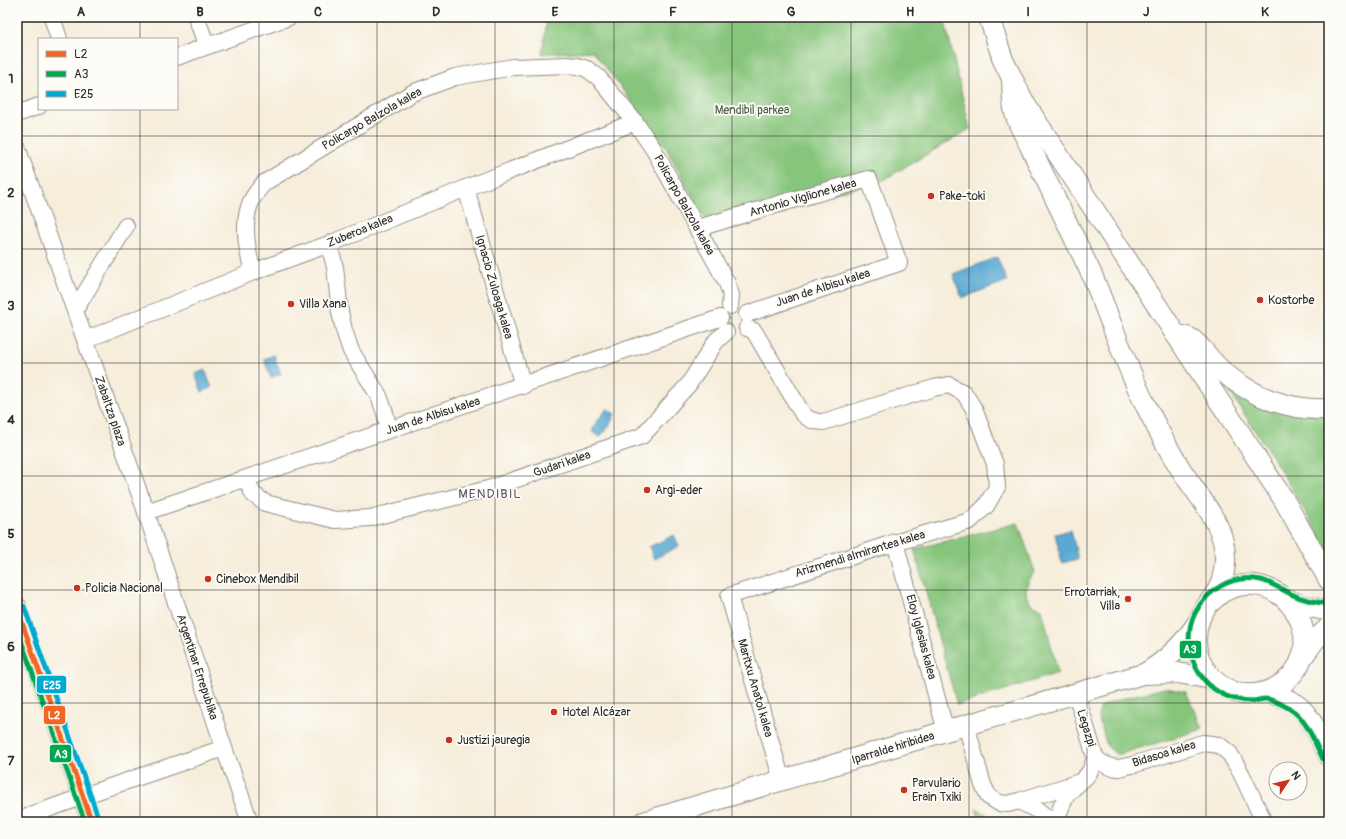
<svg xmlns="http://www.w3.org/2000/svg" width="1346" height="839" font-family="Pangolin,sans-serif">
<rect width="100%" height="100%" fill="#fdfcf7"/>
<filter id="ink" filterUnits="userSpaceOnUse"><feTurbulence type="fractalNoise" baseFrequency=".025" numOctaves="2"/><feDisplacementMap in="SourceGraphic" scale="8" xChannelSelector="R" yChannelSelector="G"/><feConvolveMatrix kernelMatrix="1 2 1 2 8 2 1 2 1" color-interpolation-filters="sRGB"/></filter>
<filter id="wash" filterUnits="userSpaceOnUse"><feTurbulence type="fractalNoise" baseFrequency=".012" numOctaves="4" result="noise"/><feDisplacementMap in="SourceGraphic" scale="16" xChannelSelector="R" yChannelSelector="G"/><feGaussianBlur stdDeviation="0.9" result="paint"/><feColorMatrix in="noise" values="0 0 0 0 0 0 0 0 0 0 0 0 0 0 0 0 0 1.4 0 .05"/><feComposite in="paint" operator="in"/></filter>
<g filter="url(#wash)">
<rect width="100%" height="100%" fill="#f6edda"/>
<g fill="#87c57c" stroke="#597854">
<path d="M 546,17 L 944,17 L 970,129 L 878,183 L 707,222 L 665,146 L 593,51 L 542,54 L 546,26 Z"/>
<path d="M 1224,383 L 1329,414 L 1329,552 L 1281,471 Z"/>
<path d="M 1018,523 L 1035,572 C 1028,580 1022,593 1030,602 C 1033,605 1038,607 1042,609 L 1058,673 L 957,705 L 914,549 Z"/>
<path d="M 1165,688 L 1186,692 L 1203,729 L 1117,755 L 1107,746 L 1098,716 L 1101,706 L 1127,697 Z"/>
<path d="M 976,808 C 984,813 992,818 1002,819 C 1012,820 1023,816 1031,822 L 980,822 Z"/>
</g>
<g fill="#59a9d3" stroke="#426a7f">
<path d="M 997,257 L 1007,281 L 962,298 L 953,274 Z"/>
<path d="M 274,355 L 281,374 L 271,378 L 264,359 Z"/>
<path d="M 205,370 L 212,388 L 202,392 L 195,374 Z"/>
<path d="M 607,409 L 615,414 C 611,423 607,431 599,437 L 592,432 L 595,424 Z"/>
<path d="M 1071,530 L 1078,559 L 1062,563 L 1055,534 Z"/>
<path d="M 674,535 L 679,546 L 654,559 L 649,547 Z"/>
</g>
</g>
<g filter="url(#ink)">
<g fill="none" stroke-linecap="round" stroke-linejoin="round">
<defs>
<g id="minor">
<path d="M 52,17 L 59,39"/>
<path d="M 196,17 L 207,46"/>
<path d="M 177,57 L 289,17"/>
<path d="M 17,114 L 39,106"/>
<path d="M 17,147 L 146,512 L 224,748 L 250,822"/>
<path d="M 466,188 L 523,386"/>
<path d="M 698,228 L 796,199 L 869,179 L 899,263 L 747,314"/>
<path d="M 329,244 L 335,267 L 340,312 L 344,330 L 351,351 L 379,396 L 385,413 L 389,430"/>
<path d="M 253,272 C 247,251 242,225 250,204 C 252,197 259,189 264,183 L 412,93 L 455,77 L 513,67 L 567,65 L 578,66 L 587,69 L 598,77 L 635,122 L 654,150 L 727,283 L 731,295 L 730,306"/>
<path d="M 75,310 L 126,226"/>
<path d="M 747,328 L 754,331 L 802,413 C 808,420 814,422 823,422 L 934,388 L 949,385 L 964,393 L 974,409 L 995,464 L 997,487 L 986,506 L 970,521 L 884,546 L 729,596 L 782,781"/>
<path d="M 85,340 L 253,272 L 329,244 L 476,184 L 635,122"/>
<path d="M 246,479 L 253,494 L 265,503 L 335,520 L 370,518 L 488,489 L 642,436 L 689,384 L 716,341 L 726,332"/>
<path d="M 146,512 L 720,318"/>
<path d="M 895,542 L 946,732"/>
<path d="M 966,725 L 983,785 L 989,797 L 999,803 L 1008,804 L 1019,801 L 1080,782"/>
<path d="M 1095,757 L 1100,762 L 1110,767 L 1119,768 L 1132,765 L 1203,743 L 1219,745 L 1230,754 L 1242,775 L 1264,822"/>
<path d="M 83,796 L 224,748"/>
<path d="M 1019,801 L 1039,811 L 1052,822"/>
<path d="M 17,820 L 76,799"/>
<path d="M 1056,822 C 1059,813 1062,803 1067,795 C 1080,778 1089,782 1095,757 L 1076,693"/>
</g>
<g id="major">
<path d="M 989,17 L 1003,60 L 1025,104 L 1284,500 L 1329,580"/>
<path d="M 1012,81 C 1013,91 1012,104 1015,113 C 1018,124 1025,136 1030,146 C 1043,173 1055,199 1068,225 C 1076,242 1084,258 1092,275 C 1110,318 1125,364 1146,406 C 1157,428 1169,451 1182,471 C 1194,490 1210,508 1219,529 C 1226,546 1227,565 1221,583 C 1216,596 1205,605 1200,618 C 1188,649 1204,682 1235,692 C 1251,697 1270,693 1283,683 C 1337,642 1279,558 1221,593 C 1218,596 1214,599 1211,602"/>
<path d="M 1183,336 C 1187,337 1191,338 1194,341 C 1204,350 1211,361 1221,370 C 1251,397 1290,411 1329,409"/>
<path d="M 1286,599 L 1301,605 L 1329,611"/>
<path d="M 17,608 L 92,822"/>
<path d="M 1301,659 L 1315,640 L 1329,627"/>
<path d="M 1144,674 C 1166,661 1184,644 1198,622"/>
<path d="M 1266,692 C 1277,696 1289,698 1298,706 C 1313,718 1320,739 1329,756"/>
<path d="M 643,822 L 966,725 L 1143,674 L 1178,673 L 1212,679"/>
</g>
</defs>
<use href="#minor" stroke="#908c82" stroke-width="18"/>
<use href="#major" stroke="#908c82" stroke-width="22"/>
<use href="#minor" stroke="#fff" stroke-width="16"/>
<use href="#major" stroke="#fff" stroke-width="20"/>
<defs>
<path id="bus-1" d="M 17,608 L 92,822"/>
<g id="bus-2">
<path d="M 17,629 L 85,822"/>
<path d="M 1323,759 C 1314,742 1307,719 1290,709 C 1283,705 1273,699 1265,699 C 1261,699 1257,701 1253,701 C 1246,701 1239,700 1232,698 C 1197,688 1179,645 1195,613 C 1208,588 1234,574 1261,580 C 1272,583 1281,589 1291,594 C 1303,600 1316,602 1329,604"/>
</g>
<path id="bus-3" d="M 24,606 L 99,820"/>
</defs>
<use href="#bus-1" stroke="#fdfcf7" stroke-width="8"/>
<use href="#bus-2" stroke="#fdfcf7" stroke-width="8"/>
<use href="#bus-3" stroke="#fdfcf7" stroke-width="8"/>
<use href="#bus-1" stroke="#f26522" stroke-width="5"/>
<use href="#bus-2" stroke="#00a651" stroke-width="5"/>
<use href="#bus-3" stroke="#00a9ce" stroke-width="5"/>
</g>
</g>
<path fill="none" stroke="#2b2b2b" stroke-width="1" stroke-opacity="0.55" d="M 140,17 L 140,39M 259,17 L 259,822M 377,17 L 377,822M 495,17 L 495,822M 614,17 L 614,822M 732,17 L 732,822M 851,17 L 851,822M 969,17 L 969,822M 1087,17 L 1087,822M 1206,17 L 1206,822M 140,109 L 140,822M 17,136 L 1329,136M 17,249 L 1329,249M 17,363 L 1329,363M 17,476 L 1329,476M 17,590 L 1329,590M 17,703 L 1329,703"/>
<g fill="#c8321e" stroke="#fdfcf7" stroke-width="1.5">
<circle cx="931" cy="196" r="4"/>
<circle cx="1260" cy="300" r="4"/>
<circle cx="291" cy="304" r="4"/>
<circle cx="647" cy="490" r="4"/>
<circle cx="208" cy="579" r="4"/>
<circle cx="77" cy="588" r="4"/>
<circle cx="1128" cy="599" r="4"/>
<circle cx="554" cy="712" r="4"/>
<circle cx="449" cy="740" r="4"/>
<circle cx="904" cy="790" r="4"/>
</g>
<g text-anchor="middle" dominant-baseline="central" stroke-width="3.5" stroke-linejoin="round" paint-order="stroke">
<g font-size="12" fill="#4b6147" stroke="#fdfcf7">
<text x="752" y="110">Mendibil parkea</text>
</g>
<g font-size="12" fill="#2b2b2b" stroke="#fdfcf7">
<text transform="translate(372 119) rotate(-30)">Policarpo Balzola kalea</text>
<text transform="translate(803 198) rotate(-16)">Antonio Viglione kalea</text>
<text transform="translate(684 205) rotate(61)">Policarpo Balzola kalea</text>
<text transform="translate(360 231) rotate(-22)">Zuberoa kalea</text>
<text transform="translate(494 287) rotate(74)">Ignacio Zuloaga kalea</text>
<text transform="translate(823 288) rotate(-18)">Juan de Albisu kalea</text>
<text transform="translate(110 411) rotate(71)">Zabaltza plaza</text>
<text transform="translate(433 416) rotate(-18)">Juan de Albisu kalea</text>
<text transform="translate(562 464) rotate(-19)">Gudari kalea</text>
<text transform="translate(860 554) rotate(-17)">Arizmendi almirantea kalea</text>
<text transform="translate(921 637) rotate(75)">Eloy Iglesias kalea</text>
<text transform="translate(197 667) rotate(72)">Argentinar Errepublika</text>
<text transform="translate(755 688) rotate(74)">Maritxu Anatol kalea</text>
<text transform="translate(1086 728) rotate(73)">Legazpi</text>
<text transform="translate(893 748) rotate(-17)">Iparralde hiribidea</text>
<text transform="translate(1164 754) rotate(-17)">Bidasoa kalea</text>
</g>
<g font-size="12" fill="#2b2b2b" stroke="#fdfcf7" text-anchor="start">
<text x="939" y="196">Pake-toki</text>
<text x="1268" y="300">Kostorbe</text>
<text x="299" y="304">Villa Xana</text>
<text x="655" y="490">Argi-eder</text>
<text x="216" y="579">Cinebox Mendibil</text>
<text x="85" y="588">Policia Nacional</text>
<text x="1120" y="592" text-anchor="end">Errotarriak,<tspan x="1120" dy="14">Villa</tspan></text>
<text x="562" y="712">Hotel Alcázar</text>
<text x="457" y="740">Justizi jauregia</text>
<text x="912" y="783">Parvulario<tspan x="912" dy="14">Erain Txiki</tspan></text>
</g>
<g font-size="13" letter-spacing="1" fill="#60566b" stroke="#fdfcf7">
<text x="490" y="494">MENDIBIL</text>
</g>
</g>
<g stroke="#fdfcf7" stroke-width="1.5">
<rect x="1179" y="640" width="23" height="19" rx="4" fill="#00a651"/>
<rect x="36" y="675" width="31" height="19" rx="4" fill="#00a9ce"/>
<rect x="43" y="705" width="23" height="20" rx="4" fill="#f26522"/>
<rect x="49" y="744" width="23" height="19" rx="4" fill="#00a651"/>
</g>
<g font-size="11" text-anchor="middle" font-weight="bold" fill="#fff">
<text x="1190" y="653">A3</text>
<text x="52" y="689">E25</text>
<text x="54" y="719">L2</text>
<text x="61" y="758">A3</text>
</g>
<rect width="1346" height="839" fill="none" stroke="#fdfcf7" stroke-width="44"/>
<rect x="38" y="38" width="140" height="72" fill="#fdfcf7" stroke="#a9a8a5"/>
<rect x="46" y="51" width="20" height="6" fill="#f26522" stroke="#a9a8a5"/>
<text x="74" y="58" font-size="12" fill="#2b2b2b">L2</text>
<rect x="46" y="71" width="20" height="6" fill="#00a651" stroke="#a9a8a5"/>
<text x="74" y="78" font-size="12" fill="#2b2b2b">A3</text>
<rect x="46" y="91" width="20" height="6" fill="#00a9ce" stroke="#a9a8a5"/>
<text x="74" y="98" font-size="12" fill="#2b2b2b">E25</text>
<g transform="translate(1288 781) rotate(55)"><circle r="19" fill="#fdfcf7" stroke="#a9a8a5"/>
<path d="M0-3L7 15L0 10L-7 15Z" fill="#c8321e"/>
<text y="-6" font-size="11" font-weight="bold" text-anchor="middle" fill="#2b2b2b">N</text>
</g>
<rect x="22" y="22" width="1302" height="795" fill="none" stroke="#2b2b2b" stroke-width="1.5"/>
<g font-size="13" text-anchor="middle" font-weight="bold" fill="#2b2b2b">
<text x="81" y="16">A</text>
<text x="200" y="16">B</text>
<text x="318" y="16">C</text>
<text x="436" y="16">D</text>
<text x="555" y="16">E</text>
<text x="673" y="16">F</text>
<text x="791" y="16">G</text>
<text x="910" y="16">H</text>
<text x="1028" y="16">I</text>
<text x="1146" y="16">J</text>
<text x="1265" y="16">K</text>
<text x="11" y="83">1</text>
<text x="11" y="197">2</text>
<text x="11" y="310">3</text>
<text x="11" y="424">4</text>
<text x="11" y="538">5</text>
<text x="11" y="651">6</text>
<text x="11" y="765">7</text>
</g>
</svg>
